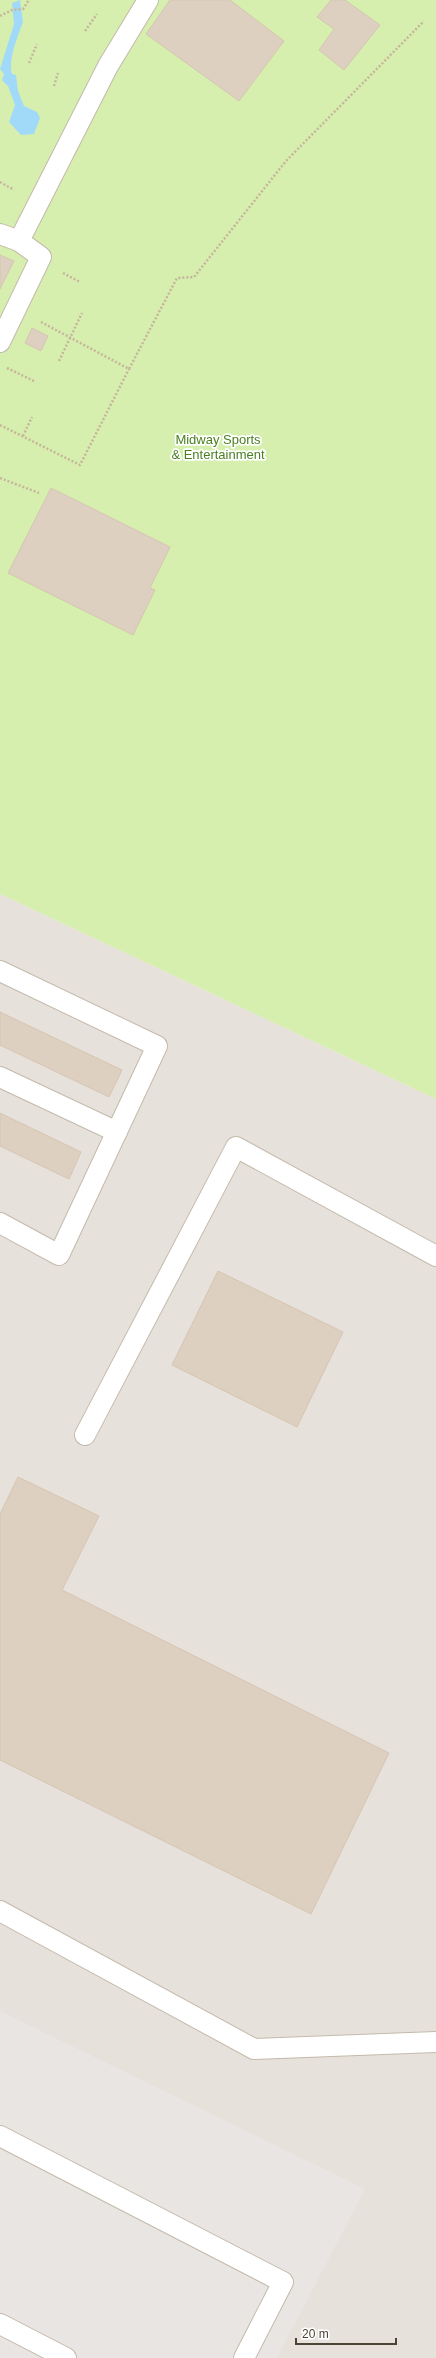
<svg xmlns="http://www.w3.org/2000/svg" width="436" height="2358" font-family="Helvetica,sans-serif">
<rect width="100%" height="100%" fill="#f7f2ea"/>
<path fill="#e7e1dc" d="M 0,894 L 436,1099 L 436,2358 L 0,2358 Z"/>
<path fill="#d6efaf" d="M 0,0 L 436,0 L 436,1099 L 0,894 Z"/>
<path fill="#e8e5e2" d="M 0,2011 L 365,2189 L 277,2358 L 0,2358 Z"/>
<path fill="#a1daf9" d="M 20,0 L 23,22 C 18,36 8,59 12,74 L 16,75 L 18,91 L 24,106 L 37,112 L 40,118 L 34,134 L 21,135 L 9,122 L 15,105 L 8,86 L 2,80 L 4,74 L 0,69 L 14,24 L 12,3 Z"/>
<g fill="#ddd0c1" stroke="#d6c5b0">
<path d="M 170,0 L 230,0 L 284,41 L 239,101 L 146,34 Z"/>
<path d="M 331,0 L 345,0 L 380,25 L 344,70 L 319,50 L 334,29 L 317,17 Z"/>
<path d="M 0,255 L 14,261 L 0,289 Z"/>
<path d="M 32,328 L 48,336 L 41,351 L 25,343 Z"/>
<path d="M 51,488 L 170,547 L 150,588 L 155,590 L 133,635 L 8,573 Z"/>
<path d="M 0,1012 L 122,1070 L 109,1097 L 0,1045 Z"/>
<path d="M 0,1113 L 81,1152 L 69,1179 L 0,1146 Z"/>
<path d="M 218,1271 L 343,1332 L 297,1427 L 172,1365 Z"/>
<path d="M 18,1477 L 99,1516 L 62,1590 L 389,1753 L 311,1914 L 0,1760 L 0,1514 Z"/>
</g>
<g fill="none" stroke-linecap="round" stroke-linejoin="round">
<defs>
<g id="lane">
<path d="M 0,234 L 19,241 L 41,257 L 0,342"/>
<path d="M 19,241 L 108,66 L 148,0"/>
<path d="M 0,971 L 157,1046 L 59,1255 L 0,1223"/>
<path d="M 0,1077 L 117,1132"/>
<path d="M 85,1435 L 236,1147 L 436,1256"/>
<path d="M 0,1911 L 254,2049 L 436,2042"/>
<path d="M 0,2136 L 283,2282 L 244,2358"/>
<path d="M 0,2324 L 66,2358"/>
</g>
</defs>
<use href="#lane" stroke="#c4baab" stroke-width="22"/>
<g stroke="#c7b59b" stroke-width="2.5" stroke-dasharray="2 2" stroke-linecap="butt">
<path d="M 0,16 L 12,10 L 23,9 L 29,0"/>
<path d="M 85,31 L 97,14"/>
<path d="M 29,63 L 37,44"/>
<path d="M 54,86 L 58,73"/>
<path d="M 0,182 L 14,190"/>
<path d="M 63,273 L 80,282"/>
<path d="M 41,322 L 129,369 L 177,278 L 194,277 L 286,161 L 424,21"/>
<path d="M 59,361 L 82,313"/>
<path d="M 7,368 L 34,381"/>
<path d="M 0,425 L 80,465 L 129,369"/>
<path d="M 23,436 L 32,417"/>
<path d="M 0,478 L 39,493"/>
</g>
<use href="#lane" stroke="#fff" stroke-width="20"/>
</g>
<g text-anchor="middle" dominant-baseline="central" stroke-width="3.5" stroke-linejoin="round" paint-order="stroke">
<g font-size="13" fill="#4b8021" stroke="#fff">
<text x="218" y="439">Midway Sports<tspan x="218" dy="15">&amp; Entertainment</tspan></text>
</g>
</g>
<path d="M296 2338v6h100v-6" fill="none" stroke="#4c4337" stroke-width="2"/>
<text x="302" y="2338" font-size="12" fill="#4c4337" stroke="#ffffff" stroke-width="3" paint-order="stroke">20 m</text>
</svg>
